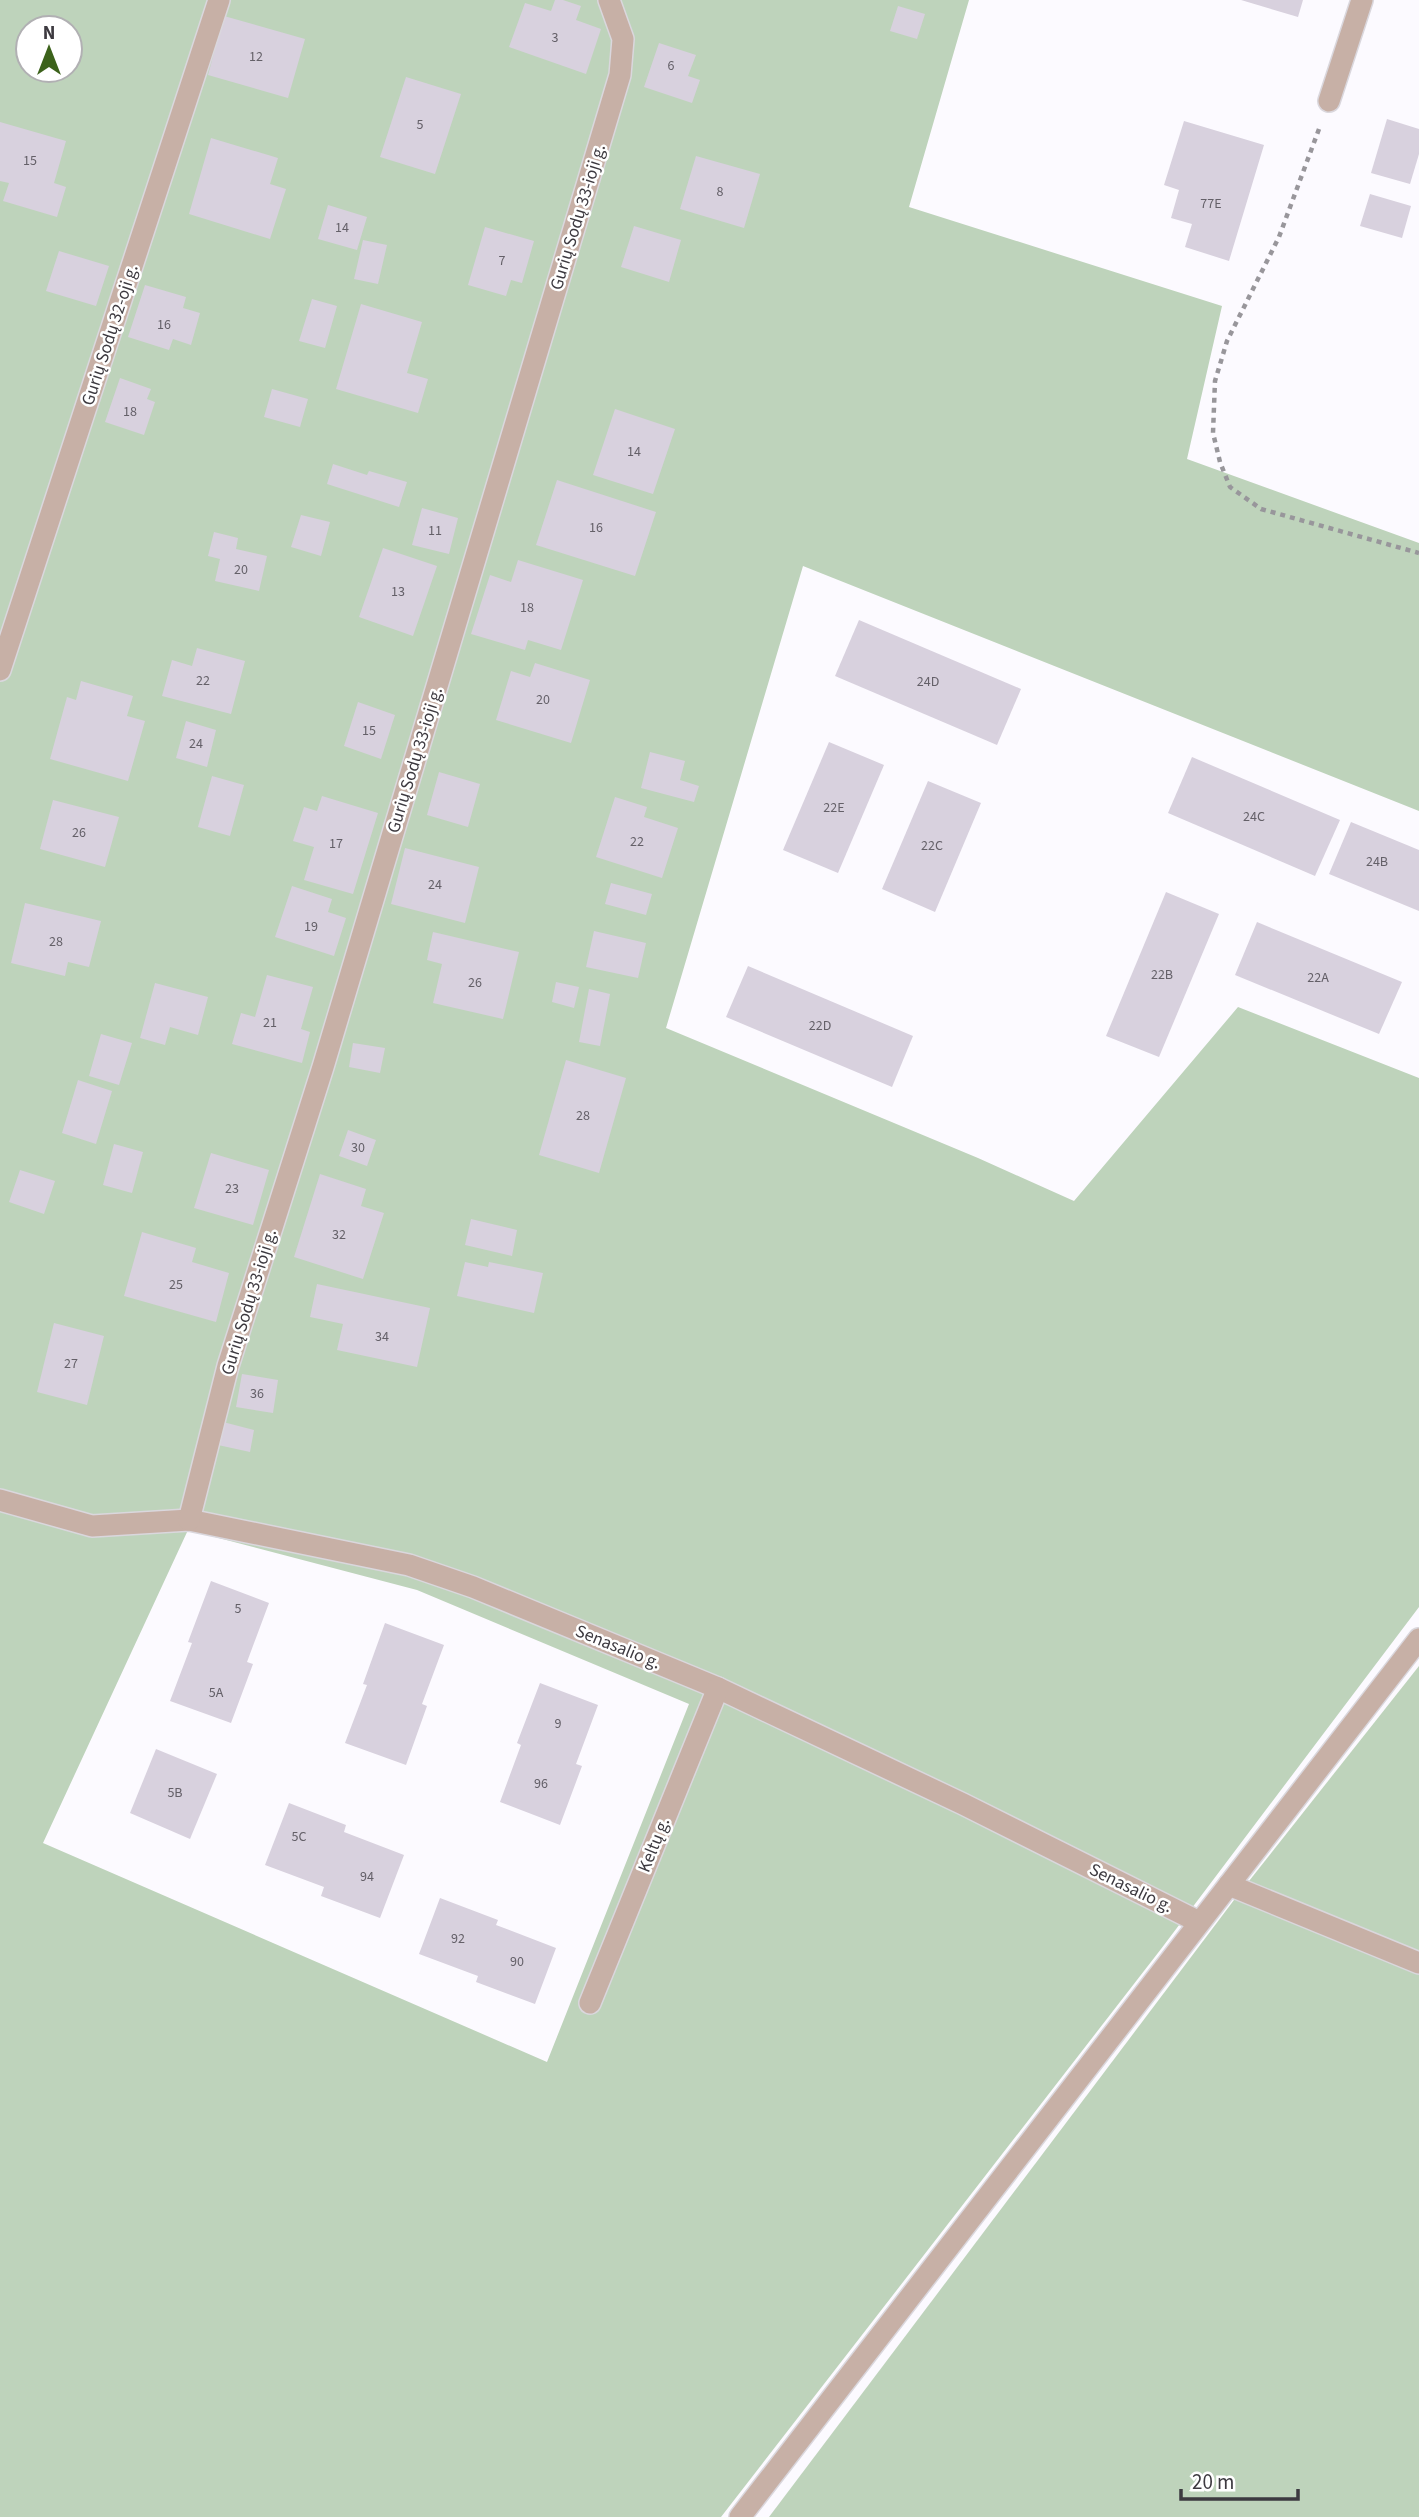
<svg xmlns="http://www.w3.org/2000/svg" width="1419" height="2517" font-family="'Source Sans 3',sans-serif">
<rect width="100%" height="100%" fill="#fcfaff"/>
<g fill="#bed3bb" fill-rule="evenodd">
<path d="M 0,0 L 969,0 L 909,207 L 1222,306 L 1187,459 L 1419,543 L 1419,811 L 803,566 L 666,1028 L 978,1158 L 1074,1201 L 1238,1007 L 1419,1078 L 1419,1607 L 1161,1949 L 721,2517 L 0,2517 ZM 28,28 L 70,28 L 70,70 L 28,70 ZM 188,1530 L 417,1590 L 689,1704 L 547,2062 L 43,1843 Z"/>
<path d="M 1419,1666 L 1419,2517 L 769,2517 L 1234,1900 Z"/>
</g>
<g fill="#d8d1de">
<path d="M 555,0 L 563,0 L 581,6 L 576,20 L 601,29 L 586,74 L 509,47 L 525,3 L 551,11 Z"/>
<path d="M 1241,0 L 1303,0 L 1298,17 Z"/>
<path d="M 898,6 L 925,14 L 917,39 L 890,31 Z"/>
<path d="M 224,16 L 305,39 L 288,98 L 208,75 Z"/>
<path d="M 659,43 L 696,55 L 688,76 L 700,80 L 692,103 L 644,87 Z"/>
<path d="M 406,77 L 461,94 L 435,174 L 380,157 Z"/>
<path d="M 1387,119 L 1419,129 L 1419,154 L 1410,184 L 1371,173 Z"/>
<path d="M 1184,121 L 1264,145 L 1229,261 L 1185,247 L 1192,224 L 1171,218 L 1179,190 L 1164,185 Z"/>
<path d="M 0,122 L 66,141 L 54,183 L 66,187 L 57,217 L 3,201 L 9,183 L 0,181 Z"/>
<path d="M 211,138 L 278,158 L 270,184 L 286,189 L 270,239 L 189,214 Z"/>
<path d="M 696,156 L 760,174 L 744,228 L 680,209 Z"/>
<path d="M 1370,194 L 1411,206 L 1402,238 L 1360,226 Z"/>
<path d="M 328,205 L 367,217 L 357,250 L 318,239 Z"/>
<path d="M 634,226 L 681,240 L 669,282 L 621,267 Z"/>
<path d="M 485,227 L 534,241 L 522,283 L 511,280 L 506,296 L 468,285 Z"/>
<path d="M 363,240 L 387,245 L 378,284 L 354,279 Z"/>
<path d="M 59,251 L 109,266 L 96,306 L 46,291 Z"/>
<path d="M 145,285 L 186,297 L 183,308 L 200,313 L 191,345 L 173,339 L 169,350 L 128,337 Z"/>
<path d="M 312,299 L 337,306 L 325,348 L 299,341 Z"/>
<path d="M 361,304 L 422,322 L 407,373 L 428,379 L 418,413 L 336,389 Z"/>
<path d="M 120,378 L 151,389 L 147,399 L 155,402 L 144,435 L 105,422 Z"/>
<path d="M 272,389 L 308,399 L 300,427 L 264,417 Z"/>
<path d="M 615,409 L 675,429 L 653,494 L 593,475 Z"/>
<path d="M 333,464 L 367,475 L 369,471 L 407,482 L 399,507 L 327,484 Z"/>
<path d="M 557,480 L 656,512 L 635,576 L 536,545 Z"/>
<path d="M 422,508 L 458,518 L 449,554 L 412,545 Z"/>
<path d="M 301,515 L 330,522 L 321,556 L 291,547 Z"/>
<path d="M 214,532 L 238,538 L 236,549 L 267,556 L 259,591 L 215,581 L 220,559 L 208,556 Z"/>
<path d="M 383,548 L 437,566 L 413,636 L 359,617 Z"/>
<path d="M 518,560 L 583,580 L 561,650 L 528,640 L 525,650 L 471,634 L 490,575 L 511,582 Z"/>
<path d="M 859,620 L 1021,689 L 997,745 L 835,676 Z"/>
<path d="M 197,648 L 245,661 L 231,714 L 162,696 L 172,660 L 192,666 Z"/>
<path d="M 535,663 L 590,680 L 571,743 L 496,720 L 511,671 L 530,677 Z"/>
<path d="M 81,681 L 133,696 L 127,716 L 145,721 L 128,781 L 50,759 L 67,697 L 76,700 Z"/>
<path d="M 358,702 L 395,715 L 381,759 L 344,746 Z"/>
<path d="M 186,721 L 216,730 L 207,767 L 176,758 Z"/>
<path d="M 829,742 L 884,765 L 838,873 L 783,850 Z"/>
<path d="M 650,752 L 685,761 L 680,780 L 699,786 L 694,802 L 641,788 Z"/>
<path d="M 1192,757 L 1340,820 L 1315,876 L 1168,813 Z"/>
<path d="M 439,772 L 480,784 L 468,827 L 427,815 Z"/>
<path d="M 212,776 L 244,785 L 230,836 L 198,827 Z"/>
<path d="M 928,781 L 981,803 L 935,912 L 882,889 Z"/>
<path d="M 322,796 L 378,813 L 353,894 L 304,880 L 314,847 L 293,841 L 304,807 L 317,811 Z"/>
<path d="M 615,797 L 647,807 L 644,817 L 678,828 L 662,878 L 596,857 Z"/>
<path d="M 53,800 L 119,817 L 105,867 L 40,849 Z"/>
<path d="M 1351,822 L 1419,850 L 1419,911 L 1329,874 Z"/>
<path d="M 405,848 L 479,867 L 465,923 L 391,904 Z"/>
<path d="M 611,883 L 652,894 L 646,915 L 605,904 Z"/>
<path d="M 292,886 L 332,899 L 328,912 L 346,918 L 334,956 L 275,937 Z"/>
<path d="M 1166,892 L 1219,914 L 1159,1057 L 1106,1036 Z"/>
<path d="M 25,903 L 101,921 L 89,967 L 68,962 L 65,976 L 11,963 Z"/>
<path d="M 1257,922 L 1402,982 L 1379,1034 L 1235,975 Z"/>
<path d="M 594,931 L 646,943 L 638,978 L 586,967 Z"/>
<path d="M 433,932 L 519,952 L 503,1019 L 433,1003 L 442,964 L 427,960 Z"/>
<path d="M 748,966 L 913,1036 L 892,1087 L 726,1017 Z"/>
<path d="M 267,975 L 313,987 L 301,1029 L 310,1032 L 302,1063 L 232,1044 L 241,1013 L 255,1017 Z"/>
<path d="M 556,982 L 579,987 L 574,1008 L 552,1002 Z"/>
<path d="M 155,983 L 208,997 L 198,1035 L 170,1027 L 165,1045 L 140,1038 Z"/>
<path d="M 589,989 L 610,994 L 600,1046 L 579,1042 Z"/>
<path d="M 101,1034 L 132,1043 L 119,1085 L 89,1076 Z"/>
<path d="M 353,1043 L 385,1048 L 380,1073 L 349,1067 Z"/>
<path d="M 566,1060 L 626,1078 L 599,1173 L 539,1155 Z"/>
<path d="M 78,1080 L 112,1091 L 96,1144 L 62,1133 Z"/>
<path d="M 348,1130 L 376,1140 L 367,1166 L 339,1156 Z"/>
<path d="M 114,1144 L 143,1152 L 132,1193 L 103,1185 Z"/>
<path d="M 211,1153 L 269,1170 L 253,1225 L 194,1208 Z"/>
<path d="M 20,1170 L 55,1181 L 44,1214 L 9,1202 Z"/>
<path d="M 320,1174 L 366,1189 L 361,1206 L 384,1213 L 363,1279 L 294,1257 Z"/>
<path d="M 471,1219 L 517,1230 L 512,1256 L 465,1245 Z"/>
<path d="M 142,1232 L 196,1248 L 192,1262 L 229,1273 L 216,1322 L 124,1296 Z"/>
<path d="M 465,1262 L 488,1267 L 489,1262 L 543,1273 L 534,1313 L 457,1296 Z"/>
<path d="M 317,1284 L 430,1308 L 417,1367 L 337,1350 L 343,1324 L 310,1317 Z"/>
<path d="M 54,1323 L 104,1336 L 87,1405 L 37,1392 Z"/>
<path d="M 242,1374 L 278,1380 L 273,1413 L 236,1407 Z"/>
<path d="M 223,1422 L 254,1430 L 250,1452 L 218,1445 Z"/>
<path d="M 211,1581 L 269,1603 L 247,1662 L 253,1664 L 231,1723 L 170,1701 L 192,1643 L 188,1642 Z"/>
<path d="M 385,1623 L 444,1645 L 422,1704 L 427,1706 L 406,1765 L 345,1743 L 367,1685 L 363,1684 Z"/>
<path d="M 540,1683 L 598,1705 L 576,1764 L 582,1766 L 560,1825 L 500,1802 L 521,1745 L 517,1743 Z"/>
<path d="M 156,1749 L 217,1774 L 190,1839 L 130,1813 Z"/>
<path d="M 289,1803 L 346,1825 L 344,1832 L 404,1855 L 380,1918 L 321,1896 L 324,1887 L 265,1865 Z"/>
<path d="M 440,1898 L 498,1920 L 496,1925 L 556,1948 L 535,2004 L 476,1982 L 478,1976 L 419,1954 Z"/>
</g>
<g fill="none" stroke-linecap="round" stroke-linejoin="round">
<defs>
<g id="street">
<path d="M 1329,101 L 1362,0"/>
<path d="M 0,670 L 219,0"/>
<path d="M 0,1500 L 92,1526 L 189,1520 L 409,1565 L 473,1587 L 718,1688 L 963,1804 L 1199,1922"/>
<path d="M 189,1520 L 228,1366 L 323,1067 L 620,75 L 623,39 L 609,0"/>
<path d="M 1229,1885 L 1419,1963"/>
<path d="M 590,2003 L 718,1688"/>
<path d="M 740,2517 L 1419,1639"/>
</g>
</defs>
<use href="#street" stroke="#dad7dd" stroke-width="24"/>
<path stroke="#98969b" stroke-width="4.5" stroke-dasharray="5 5" stroke-linecap="butt" d="M 1319,129 L 1279,237 L 1227,341 L 1215,381 L 1213,433 L 1220,462 L 1230,487 L 1261,509 L 1419,553"/>
<use href="#street" stroke="#c7b0a6" stroke-width="21"/>
</g>
<g text-anchor="middle" dominant-baseline="central" stroke-width="5" stroke-linejoin="round" paint-order="stroke">
<g font-size="14" fill="#646068">
<text x="555" y="38">3</text>
<text x="256" y="57">12</text>
<text x="671" y="66">6</text>
<text x="420" y="125">5</text>
<text x="30" y="161">15</text>
<text x="720" y="192">8</text>
<text x="1211" y="204">77E</text>
<text x="342" y="228">14</text>
<text x="502" y="261">7</text>
<text x="164" y="325">16</text>
<text x="130" y="412">18</text>
<text x="634" y="452">14</text>
<text x="596" y="528">16</text>
<text x="435" y="531">11</text>
<text x="241" y="570">20</text>
<text x="398" y="592">13</text>
<text x="527" y="608">18</text>
<text x="203" y="681">22</text>
<text x="928" y="682">24D</text>
<text x="543" y="700">20</text>
<text x="369" y="731">15</text>
<text x="196" y="744">24</text>
<text x="834" y="808">22E</text>
<text x="1254" y="817">24C</text>
<text x="79" y="833">26</text>
<text x="637" y="842">22</text>
<text x="336" y="844">17</text>
<text x="932" y="846">22C</text>
<text x="1377" y="862">24B</text>
<text x="435" y="885">24</text>
<text x="311" y="927">19</text>
<text x="56" y="942">28</text>
<text x="1162" y="975">22B</text>
<text x="1318" y="978">22A</text>
<text x="475" y="983">26</text>
<text x="270" y="1023">21</text>
<text x="820" y="1026">22D</text>
<text x="583" y="1116">28</text>
<text x="358" y="1148">30</text>
<text x="232" y="1189">23</text>
<text x="339" y="1235">32</text>
<text x="176" y="1285">25</text>
<text x="382" y="1337">34</text>
<text x="71" y="1364">27</text>
<text x="257" y="1394">36</text>
<text x="238" y="1609">5</text>
<text x="216" y="1693">5A</text>
<text x="558" y="1724">9</text>
<text x="541" y="1784">96</text>
<text x="175" y="1793">5B</text>
<text x="299" y="1837">5C</text>
<text x="367" y="1877">94</text>
<text x="458" y="1939">92</text>
<text x="517" y="1962">90</text>
</g>
<g font-size="18" fill="#3d3a40" stroke="#fff">
<text transform="translate(578 217) rotate(-73)">Gurių Sodų 33-ioji g.</text>
<text transform="translate(110 335) rotate(-72)">Gurių Sodų 32-oji g.</text>
<text transform="translate(415 760) rotate(-73)">Gurių Sodų 33-ioji g.</text>
<text transform="translate(249 1302) rotate(-73)">Gurių Sodų 33-ioji g.</text>
<text transform="translate(618 1647) rotate(22)">Senasalio g.</text>
<text transform="translate(654 1845) rotate(-68)">Keltų g.</text>
<text transform="translate(1131 1888) rotate(26)">Senasalio g.</text>
</g>
</g>
<g transform="translate(49 49)"><circle r="33" fill="#ffffff" stroke="#b1b0b3" stroke-width="2"/>
<path d="M0-5L12 26L0 18L-12 26Z" fill="#3c621b"/>
<text y="-10" font-size="19" font-weight="bold" text-anchor="middle" fill="#3d3a40">N</text>
</g>
<path d="M1181 2489v10h117v-10" fill="none" stroke="#3d3a40" stroke-width="3.5"/>
<text x="1192" y="2489" font-size="21" fill="#3d3a40" stroke="#ffffff" stroke-width="5" paint-order="stroke">20 m</text>
</svg>
